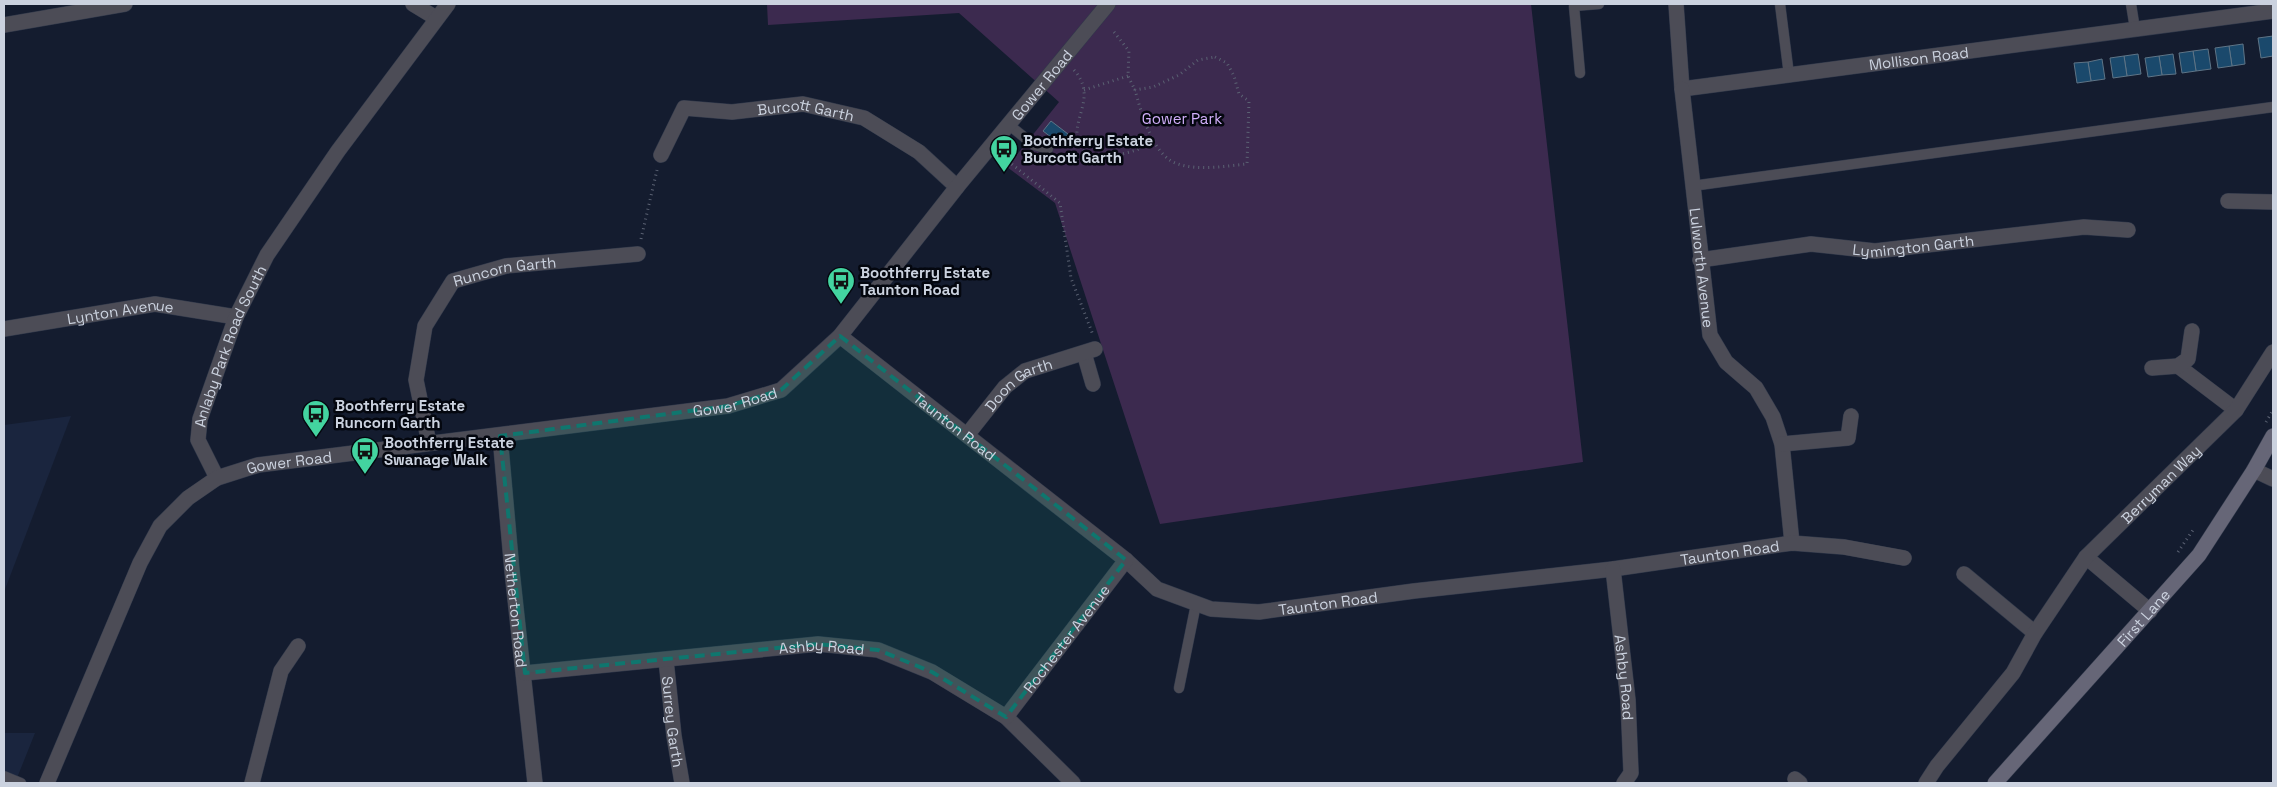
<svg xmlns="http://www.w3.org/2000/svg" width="2277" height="787" font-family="'Space Grotesk',sans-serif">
<rect width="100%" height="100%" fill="#141c2f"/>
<g fill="#1a253e">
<path d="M 71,416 L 4,592 L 4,425 Z"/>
<path d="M 4,733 L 35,733 L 15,783 L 4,783 Z"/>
</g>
<path fill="#3c2a4f" d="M 767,4 L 1531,4 L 1583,462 L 1160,524 L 1055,203 L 1007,167 L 1059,102 L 959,13 L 768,25 Z"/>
<g fill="#1a496c" stroke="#5e7486">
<path d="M 2273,36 L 2273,56 L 2261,58 L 2258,38 Z"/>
<path d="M 2243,44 L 2245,64 L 2232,66 L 2229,46 Z"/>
<path d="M 2229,46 L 2232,66 L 2218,68 L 2215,48 Z"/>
<path d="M 2208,49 L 2211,69 L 2196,71 L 2193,51 Z"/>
<path d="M 2193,51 L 2196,71 L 2182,73 L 2179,53 Z"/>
<path d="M 2138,54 L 2141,74 L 2127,76 L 2124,56 Z"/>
<path d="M 2173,54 L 2176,74 L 2162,75 L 2159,56 Z"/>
<path d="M 2124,56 L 2127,76 L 2113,78 L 2110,58 Z"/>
<path d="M 2159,56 L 2162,75 L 2148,77 L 2145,58 Z"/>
<path d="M 2102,59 L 2105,79 L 2091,81 L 2088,62 Z"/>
<path d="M 2088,62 L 2091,81 L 2077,83 L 2074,63 Z"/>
<path d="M 1051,121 L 1068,134 L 1060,144 L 1043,131 Z"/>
</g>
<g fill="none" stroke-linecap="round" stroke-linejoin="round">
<defs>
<g id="lane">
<path d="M 1780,4 L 1789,75"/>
<path d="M 2131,4 L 2135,29"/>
<path d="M 1580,73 L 1574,6 L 1599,4"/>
<path d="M 1009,125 L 1034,145 L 1048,149"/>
<path d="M 1692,186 L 2273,107"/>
<path d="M 1179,688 L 1196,604"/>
<path d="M 4,776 L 21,783"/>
</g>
<g id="street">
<path d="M 413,4 L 436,18"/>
<path id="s1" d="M 1676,4 L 1682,89 L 2273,11"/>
<path d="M 4,25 L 125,4"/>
<path id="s2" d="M 1682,89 L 1710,335 L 1726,362 L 1756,388 L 1773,417 L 1782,444 L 1792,543"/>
<path id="s3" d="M 661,155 L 684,108 L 732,112 L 803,104 L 864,118 L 919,152 L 957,187"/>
<path d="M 2228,201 L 2273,202"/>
<path id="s4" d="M 1700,260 L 1811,244 L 1875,251 L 2084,227 L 2128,230"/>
<path id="s5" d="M 4,329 L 155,304 L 236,317"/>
<path id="s6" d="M 840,336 L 1126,560 L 1157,589 L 1211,609 L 1259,612 L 1414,591 L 1613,569 L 1792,543 L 1844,547 L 1904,558"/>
<path d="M 1084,353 L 1093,384"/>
<path d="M 2178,366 L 2236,410"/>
<path d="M 2152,368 L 2178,366 L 2188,359 L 2192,331"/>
<path id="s7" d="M 967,435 L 1005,387 L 1025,371 L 1095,349"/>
<path id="s8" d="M 500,436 L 512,571 L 535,783"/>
<path id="s9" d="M 429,443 L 416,380 L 425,326 L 453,281 L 506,266 L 638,254"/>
<path d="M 1782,444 L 1848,438 L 1851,416"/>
<path d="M 2254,470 L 2273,479"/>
<path id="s10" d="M 217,478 L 198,440 L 200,419 L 236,317 L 267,255 L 338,151 L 448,4"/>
<path d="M 2086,557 L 2150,611"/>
<path id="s11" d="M 1613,569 L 1628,700 L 1631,773 L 1624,783"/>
<path d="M 1964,574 L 2035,633"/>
<path id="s12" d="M 666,660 L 674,736 L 682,783"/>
<path id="s13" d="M 525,673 L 818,644 L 878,650 L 932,672 L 1006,717 L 1073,783"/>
<path id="s14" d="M 1006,717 L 1126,560"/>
<path d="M 1795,779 L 1800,783"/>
<path id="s15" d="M 47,783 L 140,563 L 160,526 L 188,498 L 217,478 L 258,465 L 728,406 L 781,390 L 840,336 L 957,187 L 1108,4"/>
<path d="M 252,783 L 281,671 L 298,646"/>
<path id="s16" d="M 1926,783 L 1937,766 L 2013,673 L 2035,633 L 2086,557 L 2236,410 L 2273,352"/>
</g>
<g id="secondary">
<path id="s17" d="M 1995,783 L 2199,555 L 2254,470 L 2273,436"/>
</g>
</defs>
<use href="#lane" stroke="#31394b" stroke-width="11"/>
<use href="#street" stroke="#31394b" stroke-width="16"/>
<use href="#secondary" stroke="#31394b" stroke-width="16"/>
<g stroke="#5b6273" stroke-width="3" stroke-dasharray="1 4" stroke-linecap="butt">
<path d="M 1114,32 L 1129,51 L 1128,76 L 1135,90"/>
<path d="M 1215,57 L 1227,63 L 1234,76 L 1239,94 L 1249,101 L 1247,164 C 1225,166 1199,171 1178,164 C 1153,157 1141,112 1135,90 L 1153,87 L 1179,75 L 1198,60 Z"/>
<path d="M 1074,70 C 1100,99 1066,122 1081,148 C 1084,153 1092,157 1096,161 L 1137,150 L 1153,139"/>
<path d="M 1084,90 L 1128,76"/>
<path d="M 1008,161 L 1060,203 L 1071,278 L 1093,335"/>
<path d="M 641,239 L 657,170"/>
<path d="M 2266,422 L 2273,410"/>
<path d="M 2178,552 L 2193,530"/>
</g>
<use href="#lane" stroke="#4c4c56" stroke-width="10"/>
<use href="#street" stroke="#4c4c56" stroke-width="15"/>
<use href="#secondary" stroke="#667" stroke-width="15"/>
</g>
<path fill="#0f766e" fill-opacity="0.2" stroke="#0f766e" stroke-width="4" stroke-dasharray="10 6" stroke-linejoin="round" d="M 840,336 L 1126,560 L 1006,717 L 932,672 L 878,650 L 818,644 L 525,673 L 500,436 L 728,406 L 781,390 Z"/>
<defs>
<symbol id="bus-pin" viewBox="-11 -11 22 30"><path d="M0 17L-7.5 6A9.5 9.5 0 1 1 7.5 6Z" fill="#43d4a0" stroke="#04070f"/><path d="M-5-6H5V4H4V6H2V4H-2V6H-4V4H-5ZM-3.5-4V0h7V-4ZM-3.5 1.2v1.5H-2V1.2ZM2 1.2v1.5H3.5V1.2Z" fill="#111"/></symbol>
</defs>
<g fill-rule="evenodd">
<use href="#bus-pin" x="988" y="133" width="32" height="43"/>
<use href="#bus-pin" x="825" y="265" width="32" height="43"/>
<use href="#bus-pin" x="300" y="398" width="32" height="43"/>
<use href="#bus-pin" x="349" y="435" width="32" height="43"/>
</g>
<g text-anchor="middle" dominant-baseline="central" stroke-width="5" stroke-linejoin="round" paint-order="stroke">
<g font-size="15" fill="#cbd2df" stroke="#04070f">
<text stroke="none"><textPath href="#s1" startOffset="324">Mollison Road</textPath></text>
<text stroke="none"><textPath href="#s15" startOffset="1330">Gower Road</textPath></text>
<text stroke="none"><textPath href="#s3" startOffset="175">Burcott Garth</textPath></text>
<text stroke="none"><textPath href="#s4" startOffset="215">Lymington Garth</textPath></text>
<text stroke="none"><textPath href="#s2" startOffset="180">Lulworth Avenue</textPath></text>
<text stroke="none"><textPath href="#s9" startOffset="225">Runcorn Garth</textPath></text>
<text stroke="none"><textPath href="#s5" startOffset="118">Lynton Avenue</textPath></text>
<text stroke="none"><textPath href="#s10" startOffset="142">Anlaby Park Road South</textPath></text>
<text stroke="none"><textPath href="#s7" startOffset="74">Doon Garth</textPath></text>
<text stroke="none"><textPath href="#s15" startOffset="880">Gower Road</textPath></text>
<text stroke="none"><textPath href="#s6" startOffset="146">Taunton Road</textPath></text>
<text stroke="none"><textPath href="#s15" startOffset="430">Gower Road</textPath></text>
<text stroke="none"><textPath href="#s16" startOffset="382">Berryman Way</textPath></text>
<text stroke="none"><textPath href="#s6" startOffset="986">Taunton Road</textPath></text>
<text stroke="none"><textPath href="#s6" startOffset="581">Taunton Road</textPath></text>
<text stroke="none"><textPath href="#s8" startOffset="175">Netherton Road</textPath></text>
<text stroke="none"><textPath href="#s17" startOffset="222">First Lane</textPath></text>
<text stroke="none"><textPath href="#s14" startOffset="99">Rochester Avenue</textPath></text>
<text stroke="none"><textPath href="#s13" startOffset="298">Ashby Road</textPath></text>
<text stroke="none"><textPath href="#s11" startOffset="109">Ashby Road</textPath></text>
<text stroke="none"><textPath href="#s12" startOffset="62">Surrey Garth</textPath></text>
</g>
<g font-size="15" fill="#d1affa" stroke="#04070f">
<text x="1182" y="118">Gower Park</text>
</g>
<g font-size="15" font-weight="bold" fill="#cbd2df" stroke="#04070f" text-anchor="start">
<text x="1023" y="140">Boothferry Estate<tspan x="1023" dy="17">Burcott Garth</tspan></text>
<text x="860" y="272">Boothferry Estate<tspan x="860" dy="17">Taunton Road</tspan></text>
<text x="335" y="405">Boothferry Estate<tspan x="335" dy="17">Runcorn Garth</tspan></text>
<text x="384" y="442">Boothferry Estate<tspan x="384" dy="17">Swanage Walk</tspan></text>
</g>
</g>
<rect width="2277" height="787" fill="none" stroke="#cbd2df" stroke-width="10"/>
</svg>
